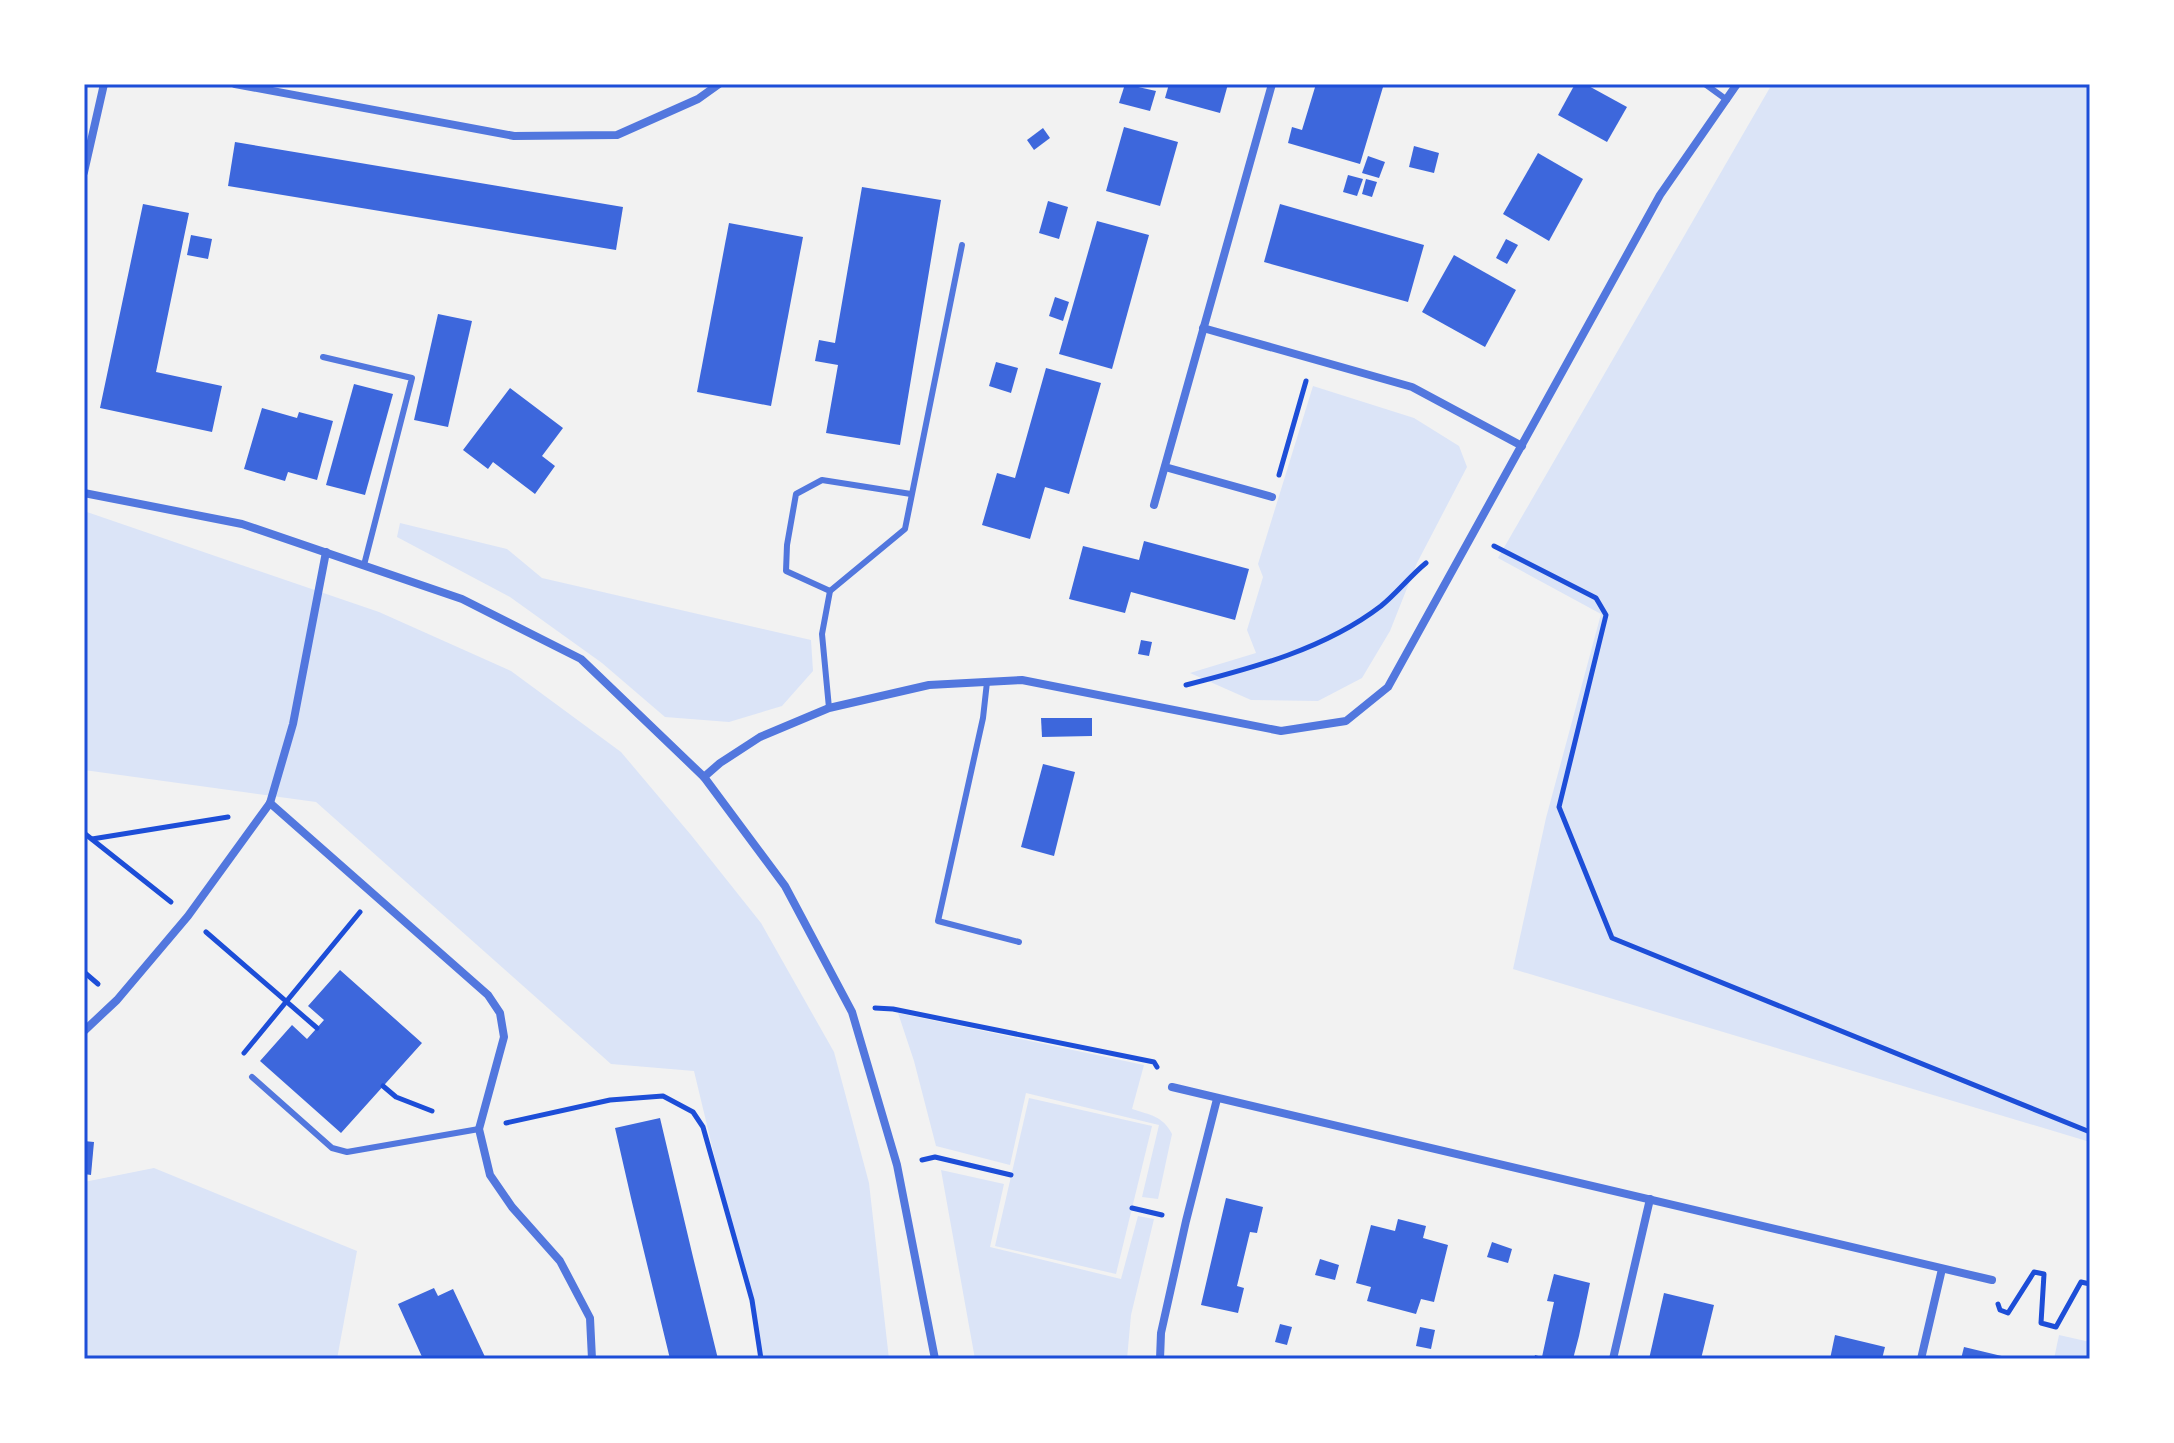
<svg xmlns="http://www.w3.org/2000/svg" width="2174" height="1443" font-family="'Archivo Narrow',sans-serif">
<rect width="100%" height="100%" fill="#f2f2f2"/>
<g fill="#dbe4f7">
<path d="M 1772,84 L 2090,84 L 2090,1142 L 1513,969 L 1546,818 L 1601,614 L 1498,558 Z"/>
<path d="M 1313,386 L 1414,418 L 1459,446 L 1467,467 L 1417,563 L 1390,631 L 1362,678 L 1318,701 L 1251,700 L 1190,673 L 1256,653 L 1247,630 L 1263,577 L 1258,564 Z"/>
<path d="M 84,511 L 379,612 L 511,671 L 621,752 L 691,835 L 761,923 L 834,1052 L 869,1183 L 889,1359 L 763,1359 L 694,1071 L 611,1064 L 316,802 L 84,770 Z"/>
<path d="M 400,523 L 507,549 L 542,578 L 811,640 L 813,671 L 782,706 L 729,722 L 665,717 L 602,663 L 510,597 L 397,537 Z"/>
<path d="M 898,1013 L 1144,1065 L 1132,1109 C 1150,1115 1163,1116 1172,1134 L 1158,1199 L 1142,1197 L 1159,1125 L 1026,1093 L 1010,1165 L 936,1146 L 914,1061 Z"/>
<path d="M 1029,1098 L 1152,1126 L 1116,1274 L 995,1246 Z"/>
<path d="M 154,1168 L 357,1251 L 337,1359 L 84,1359 L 84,1182 Z"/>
<path d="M 941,1170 L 1004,1184 L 990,1247 L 1121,1279 L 1138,1216 L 1154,1219 L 1131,1315 L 1127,1359 L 975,1359 Z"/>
<path d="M 2059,1335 L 2090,1342 L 2090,1359 L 2054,1359 Z"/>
</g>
<g fill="#3d67dc">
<path d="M 1125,84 L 1156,91 L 1150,111 L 1119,103 Z"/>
<path d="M 1169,84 L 1228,84 L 1220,113 L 1165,98 Z"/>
<path d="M 1316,84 L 1372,84 L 1383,87 L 1360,164 L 1288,143 L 1292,127 L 1302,130 Z"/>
<path d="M 1575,84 L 1585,84 L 1627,107 L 1607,142 L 1558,115 Z"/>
<path d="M 1124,127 L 1178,142 L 1160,206 L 1106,191 Z"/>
<path d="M 1043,128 L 1050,138 L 1034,150 L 1027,140 Z"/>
<path d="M 235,142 L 623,207 L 616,250 L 228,186 Z"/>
<path d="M 1414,146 L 1439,153 L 1434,173 L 1409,167 Z"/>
<path d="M 1538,153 L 1583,179 L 1549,241 L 1503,214 Z"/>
<path d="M 1368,156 L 1385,162 L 1379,178 L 1362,173 Z"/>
<path d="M 1348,175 L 1363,179 L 1357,196 L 1343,192 Z"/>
<path d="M 1366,179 L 1377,182 L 1372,197 L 1362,194 Z"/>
<path d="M 862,187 L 941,200 L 900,445 L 826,433 L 838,365 L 815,361 L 819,340 L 835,343 Z"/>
<path d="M 1048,201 L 1068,207 L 1059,239 L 1039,233 Z"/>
<path d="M 143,204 L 189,213 L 156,372 L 222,386 L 212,432 L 100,408 Z"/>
<path d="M 1280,204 L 1424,245 L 1408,302 L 1264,262 Z"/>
<path d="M 1097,221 L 1149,235 L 1112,369 L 1059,354 Z"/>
<path d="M 729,223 L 803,237 L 771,406 L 697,392 Z"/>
<path d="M 191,235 L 212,239 L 208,259 L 187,255 Z"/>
<path d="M 1506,239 L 1518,245 L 1507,264 L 1496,258 Z"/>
<path d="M 1454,255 L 1516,290 L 1485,347 L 1422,312 Z"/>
<path d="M 1055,297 L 1069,302 L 1063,321 L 1049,316 Z"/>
<path d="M 438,314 L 472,321 L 448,427 L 414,420 Z"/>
<path d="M 996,362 L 1018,368 L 1011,393 L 989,386 Z"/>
<path d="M 1046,368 L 1101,383 L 1069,494 L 1045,487 L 1030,539 L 982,525 L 997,473 L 1015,478 Z"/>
<path d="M 354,384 L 393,394 L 365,495 L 326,485 Z"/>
<path d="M 510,388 L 563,428 L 542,456 L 555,466 L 535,494 L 493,462 L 488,469 L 463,450 Z"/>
<path d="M 262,408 L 297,418 L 299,412 L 333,421 L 317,480 L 288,472 L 285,481 L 244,469 Z"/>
<path d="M 1144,541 L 1249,569 L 1235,620 L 1131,592 L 1125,613 L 1069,599 L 1083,546 L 1139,560 Z"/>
<path d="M 1141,640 L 1152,642 L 1149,656 L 1138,654 Z"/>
<path d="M 1041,718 L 1092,718 L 1092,736 L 1042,737 Z"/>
<path d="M 1043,764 L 1075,772 L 1054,856 L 1021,847 Z"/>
<path d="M 340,970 L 422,1043 L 341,1133 L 260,1061 L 292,1025 L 307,1039 L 324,1020 L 308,1006 Z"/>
<path d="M 660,1118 L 693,1257 L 718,1359 L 670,1359 L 631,1198 L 615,1128 Z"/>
<path d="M 84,1141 L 94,1142 L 91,1175 L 84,1174 Z"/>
<path d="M 1226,1198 L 1263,1207 L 1257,1233 L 1250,1232 L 1237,1286 L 1244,1288 L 1238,1313 L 1201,1305 Z"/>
<path d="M 1398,1219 L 1426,1226 L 1423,1238 L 1448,1245 L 1434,1302 L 1421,1299 L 1416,1314 L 1367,1301 L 1371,1287 L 1356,1283 L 1371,1225 L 1395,1231 Z"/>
<path d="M 1492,1242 L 1512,1249 L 1508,1263 L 1487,1257 Z"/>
<path d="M 1320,1259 L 1339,1265 L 1335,1280 L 1315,1275 Z"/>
<path d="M 1554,1274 L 1590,1283 L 1579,1336 L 1573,1359 L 1534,1359 L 1535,1355 L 1542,1357 L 1548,1329 L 1554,1302 L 1547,1301 Z"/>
<path d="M 434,1288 L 438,1296 L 453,1289 L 486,1359 L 423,1359 L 398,1304 Z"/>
<path d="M 1664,1293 L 1714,1305 L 1701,1359 L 1649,1359 Z"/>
<path d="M 1280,1324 L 1292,1327 L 1287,1345 L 1275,1342 Z"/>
<path d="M 1420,1327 L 1435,1330 L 1431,1349 L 1416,1346 Z"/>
<path d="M 1835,1335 L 1885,1347 L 1882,1359 L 1830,1359 Z"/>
<path d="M 1964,1347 L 2010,1358 L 2010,1359 L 1961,1359 Z"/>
</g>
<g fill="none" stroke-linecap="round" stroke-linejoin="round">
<g stroke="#1d4ed8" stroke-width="5">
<path d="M 1279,475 L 1306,381"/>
<path d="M 1494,546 L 1596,598 L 1606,615 L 1559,807 L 1612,938 L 2090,1132"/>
<path d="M 1186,685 C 1253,668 1325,649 1381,606 C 1397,593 1410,576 1426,563"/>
<path d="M 84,833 L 171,902"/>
<path d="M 92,839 L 228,817"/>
<path d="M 206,932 L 317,1028"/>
<path d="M 84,972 L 98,984"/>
<path d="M 875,1008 L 893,1009 L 1154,1062 L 1157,1067"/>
<path d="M 244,1053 L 360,912"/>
<path d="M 383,1086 L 396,1097 L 432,1111"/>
<path d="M 506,1123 L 610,1100 L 663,1096 L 693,1112 L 703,1127 L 752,1300 L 761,1359"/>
<path d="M 922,1160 L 935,1157 L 1011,1175"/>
<path d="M 1132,1208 L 1162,1215"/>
<path d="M 1998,1304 L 2000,1310 L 2008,1313 L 2034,1272 L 2044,1274 L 2041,1323 L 2056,1327 L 2081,1282 L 2090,1284"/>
</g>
<g stroke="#5277de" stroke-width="6">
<path d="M 1705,84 L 1727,100"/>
<path d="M 323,357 L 412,378 L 364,565"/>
<path d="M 830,591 L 786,571 L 787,545 L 796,494 L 822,480 L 911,494"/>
<path d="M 987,682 L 983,718 L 938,921 L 1019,942"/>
<path d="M 829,708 L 822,634 L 830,591 L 905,529 L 962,245"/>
<path d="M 252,1077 L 332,1148 L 347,1152 L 479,1129"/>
</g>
<g stroke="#5277de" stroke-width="8">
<path d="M 235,84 L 514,136 L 617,135 L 698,99 L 719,84"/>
<path d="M 84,172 L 104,84"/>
<path d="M 1203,328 L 1412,387 L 1522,446"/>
<path d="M 1165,467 L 1272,497"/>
<path d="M 84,493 L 242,524 L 462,599 L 581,659 L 704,777 L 785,886 L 852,1012 L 897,1165 L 935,1359"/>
<path d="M 1154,505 L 1272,84"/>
<path d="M 704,777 L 720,763 L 760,737 L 829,708 L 929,685 L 1022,680 L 1281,731 L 1346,721 L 1388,687 L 1660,195 L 1737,84"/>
<path d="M 270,803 L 488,995 L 500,1013 L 504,1037 L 479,1129 L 490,1175 L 512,1207 L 560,1261 L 590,1318 L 592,1359"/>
<path d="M 84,1031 L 117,1000 L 188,916 L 270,803 L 293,724 L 326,552"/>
<path d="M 1172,1087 L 1992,1280"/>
<path d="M 1160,1359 L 1161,1333 L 1186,1221 L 1217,1099"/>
<path d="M 1613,1359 L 1650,1199"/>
<path d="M 1921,1359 L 1942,1269"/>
</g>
</g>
<rect width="2174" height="1443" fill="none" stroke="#ffffff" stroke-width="172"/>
<rect x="86" y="86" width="2002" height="1271" fill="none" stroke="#1d4ed8" stroke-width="3"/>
</svg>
